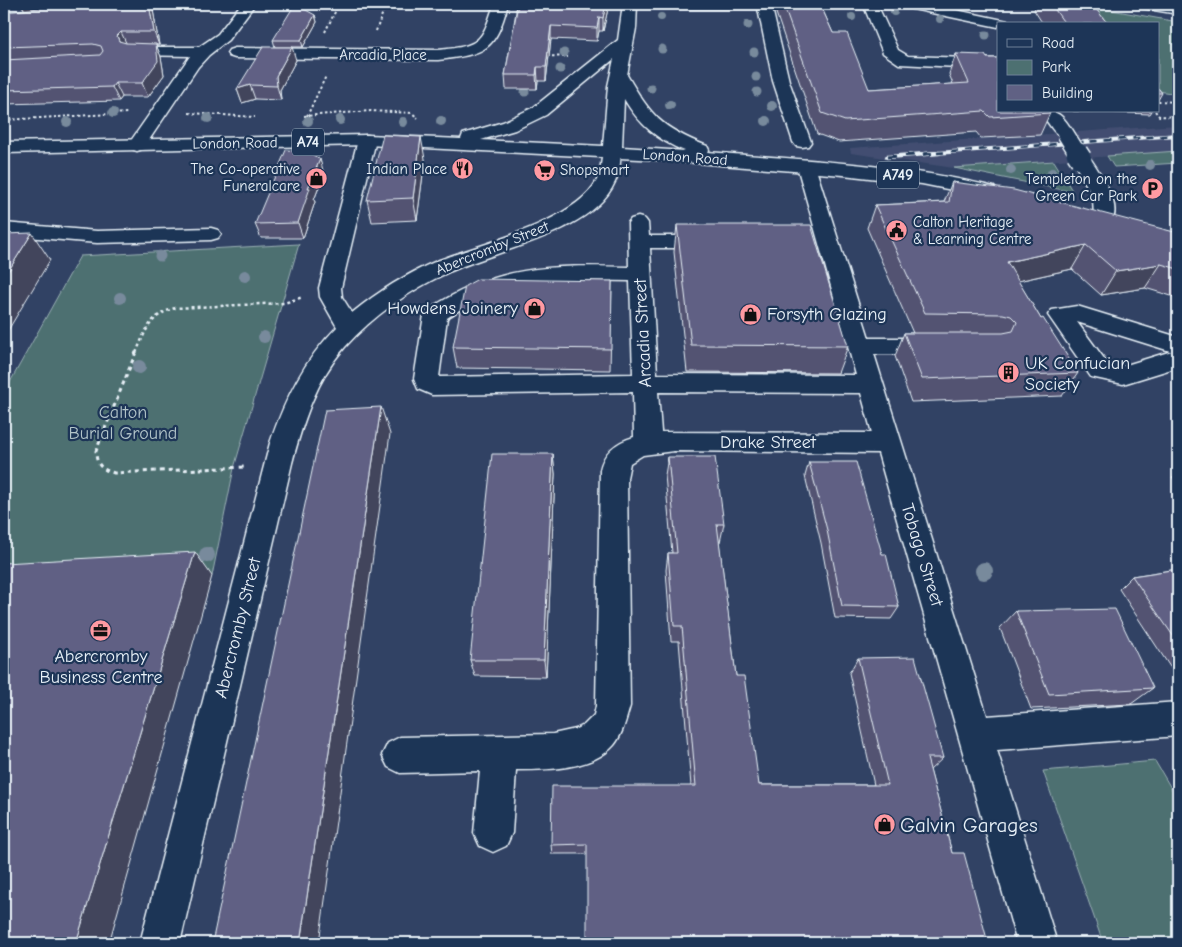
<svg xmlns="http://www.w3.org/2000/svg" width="1182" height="947" font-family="'Comic Neue',sans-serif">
<rect width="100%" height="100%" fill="#314264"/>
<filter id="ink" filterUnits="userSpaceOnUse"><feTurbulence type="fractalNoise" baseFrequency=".02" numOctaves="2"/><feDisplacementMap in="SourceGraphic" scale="10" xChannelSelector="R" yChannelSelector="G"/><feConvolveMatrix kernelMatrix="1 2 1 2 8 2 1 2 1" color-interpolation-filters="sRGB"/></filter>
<g filter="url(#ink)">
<path fill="#424e71" d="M 1178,125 L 1178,151 L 954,168 L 851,153 L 850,148 Z"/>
<g fill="#4d7071" stroke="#9ab0b4">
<path d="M 1033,4 L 1078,4 L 1178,22 L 1178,94 L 1158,91 L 1158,24 L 1083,24 L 1038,6 L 1032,6 Z"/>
<path d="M 1178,151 L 1178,163 L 1114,167 L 1107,156 Z"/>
<path d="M 1054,161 L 1073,192 L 954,168 Z"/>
<path d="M 299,244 L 234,468 L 212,576 L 4,588 L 4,393 L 80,256 Z"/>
<path d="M 1155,761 L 1178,800 L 1178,943 L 1103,943 L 1043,771 Z"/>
</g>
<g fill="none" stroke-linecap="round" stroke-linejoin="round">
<defs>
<g id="minor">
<path d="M 241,4 L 255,4 L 228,40 L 209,55 L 198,67 L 143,149 L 137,151 L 131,149 L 128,145 L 190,56 L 133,55 L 127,53 L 125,50 L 127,47 L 199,47 L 218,34 Z"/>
<path d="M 494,4 L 508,4 C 495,51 486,54 438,60 L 235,58 L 229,56 L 227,53 L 229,50 L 235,48 L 438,50 C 479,46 482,43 494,4 Z"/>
<path d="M 757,4 L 771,4 L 789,81 L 811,142 L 808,146 L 802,147 L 796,146 L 793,142 L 773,81 Z"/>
<path d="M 863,4 L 877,4 L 898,50 L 908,56 L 998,59 L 998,69 L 899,64 L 883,53 Z"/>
<path d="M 901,4 L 928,4 L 1003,20 L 1008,21 L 1010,24 L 998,24 L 998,27 L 908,8 L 903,7 Z"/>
<path d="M 1135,4 L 1178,6 L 1178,14 L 1142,8 L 1137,7 Z"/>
<path d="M 1053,112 C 1063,114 1068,125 1074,133 L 1071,137 C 1057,140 1052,128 1044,117 L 1047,113 Z"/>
<path d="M 367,135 L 373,136 L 376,140 L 341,288 L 342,297 L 352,313 C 378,292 406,274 437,261 C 479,244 573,223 596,182 C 601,173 601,162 603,152 L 605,148 L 612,146 L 619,148 L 621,152 C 620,162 620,172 615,182 C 593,233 496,250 449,272 C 410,290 374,315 345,347 C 316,380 303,422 292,463 L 180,943 L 140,943 L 270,443 C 285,399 304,360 337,327 L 320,297 L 319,288 L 358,140 L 361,136 Z"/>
<path d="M 1081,153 L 1088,155 C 1098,170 1124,205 1111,223 L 1104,225 L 1097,223 L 1094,219 L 1093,197 L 1072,159 L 1074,155 Z"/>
<path d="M 806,160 L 813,162 L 815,166 L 869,338 L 935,338 L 943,340 L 947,346 L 943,352 L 935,354 L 874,354 L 987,716 L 1178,702 L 1178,736 L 997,750 L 1057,943 L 1017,943 L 878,453 L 674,451 L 643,455 L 630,463 L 627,478 L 630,706 C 626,719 623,734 614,745 C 592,770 546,770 516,770 L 512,833 L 506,846 L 493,852 L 480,846 L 474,833 L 480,771 L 400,773 L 388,767 L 382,755 L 388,743 L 400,737 L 553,734 L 576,729 L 584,725 L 594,715 L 596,706 L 600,470 C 604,451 617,442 634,437 L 633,392 L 432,395 L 418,389 L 414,379 L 424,315 L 428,310 C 494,265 552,265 629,267 L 628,223 L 631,219 L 638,217 L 645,219 L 648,223 L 649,236 L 712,236 L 719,238 L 723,242 L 719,246 L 712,248 L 650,248 L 657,374 L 856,375 L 797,166 L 799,162 ZM 567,280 L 630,281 L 633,374 L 439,377 L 447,318 C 486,291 520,282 567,280 ZM 658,392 L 861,393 L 872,433 L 661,432 Z"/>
<path d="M 4,223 L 97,231 L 211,228 L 218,230 L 221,234 L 218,238 L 211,240 L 97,243 L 4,235 Z"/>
<path d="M 1077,306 L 1178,337 L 1178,367 L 1123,384 L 1091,377 L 1048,315 L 1052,310 ZM 1077,322 L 1170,351 L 1172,351 L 1123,366 L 1108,364 Z"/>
</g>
<path id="major" d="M 623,4 L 637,4 L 636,28 L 627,75 C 651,116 661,128 707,146 L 709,150 L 708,152 C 803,160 901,164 994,187 L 997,191 L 994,195 L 987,197 L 922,184 L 843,175 L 659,160 L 367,145 L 4,153 L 4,142 L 367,135 L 461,139 L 463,134 L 503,122 L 534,107 L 618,40 ZM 614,59 L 608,86 L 603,146 L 481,140 L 515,130 L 546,115 ZM 624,99 C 639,124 657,140 685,151 L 622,147 Z"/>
</defs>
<use href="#minor" stroke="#e8f1f8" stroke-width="3"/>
<use href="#major" stroke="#e8f1f8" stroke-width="3"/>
<g stroke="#e8f1f8" stroke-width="2" stroke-dasharray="2.5 2.5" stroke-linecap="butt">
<path d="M 376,31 L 386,4"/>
<path d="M 325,32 L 339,4"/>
<path d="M 547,56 L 568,57"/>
<path d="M 1158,101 L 1178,102"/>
<path d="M 1155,111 L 1159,116 L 1178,117"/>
<path d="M 189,113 L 255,117"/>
<path d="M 304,116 L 371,111 L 412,113 L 418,118"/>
<path d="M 307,116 L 326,76"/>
<path d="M 4,120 L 128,113"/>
</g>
<path stroke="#e8f1f8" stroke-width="2.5" stroke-dasharray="3 3" stroke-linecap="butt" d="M 136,353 C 146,330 149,316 175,308 L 284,303 L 303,297"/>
<path stroke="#e8f1f8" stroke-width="3" stroke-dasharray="4 4" stroke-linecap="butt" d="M 136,352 L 96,451 C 96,465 101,469 114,473 L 245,467"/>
<use href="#minor" fill="#1d3557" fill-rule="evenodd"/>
<use href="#major" fill="#1d3557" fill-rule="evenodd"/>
<defs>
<path id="rail-far1" d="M 923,154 L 1178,135"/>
<path id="rail" d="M 887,157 L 939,153"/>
</defs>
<use href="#rail-far1" stroke="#e8f1f8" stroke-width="4"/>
<use href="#rail" stroke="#e8f1f8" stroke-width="4.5"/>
<use href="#rail-far1" stroke="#1d3557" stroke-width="2.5" stroke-dasharray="7" stroke-linecap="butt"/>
<use href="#rail" stroke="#1d3557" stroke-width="3" stroke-dasharray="9" stroke-linecap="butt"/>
<defs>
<path id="minor-bridge-far1" d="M 1065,133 L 1078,154"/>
<path id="minor-bridge" d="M 1077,153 L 1081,159"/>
</defs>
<use href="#minor-bridge-far1" stroke="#e8f1f8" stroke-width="19" stroke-linecap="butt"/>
<use href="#minor-bridge" stroke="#e8f1f8" stroke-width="24" stroke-linecap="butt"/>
<use href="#minor-bridge-far1" stroke="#1d3557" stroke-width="16"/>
<use href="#minor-bridge" stroke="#1d3557" stroke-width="21"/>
</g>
<g fill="#788a9c">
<circle cx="894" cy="12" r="4"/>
<circle cx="661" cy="17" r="4"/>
<circle cx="852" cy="17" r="4"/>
<circle cx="940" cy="19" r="4"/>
<circle cx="748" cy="25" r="4.5"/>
<circle cx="986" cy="35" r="4.5"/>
<circle cx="662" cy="49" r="4.5"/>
<circle cx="754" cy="52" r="4.5"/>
<circle cx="564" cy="53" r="4.5"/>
<circle cx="560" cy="69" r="4.5"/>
<circle cx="756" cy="77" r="4.5"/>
<circle cx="651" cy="88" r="4.5"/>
<circle cx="525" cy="92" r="4.5"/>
<circle cx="757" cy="92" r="4.5"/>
<circle cx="670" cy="105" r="5"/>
<circle cx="772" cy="106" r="5"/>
<circle cx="113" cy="113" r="5"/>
<circle cx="208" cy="118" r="5"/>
<circle cx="340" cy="120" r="5"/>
<circle cx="308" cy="121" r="5"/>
<circle cx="441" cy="121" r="5"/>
<circle cx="766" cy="121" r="5"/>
<circle cx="67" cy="122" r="5"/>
<circle cx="403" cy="122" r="5"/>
<circle cx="1150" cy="165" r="5"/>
<circle cx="1011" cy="170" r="5"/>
<circle cx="1052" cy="173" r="5"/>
<circle cx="160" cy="256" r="5.5"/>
<circle cx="245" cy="276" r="6"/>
<circle cx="120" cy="298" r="6"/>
<circle cx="264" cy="337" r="6"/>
<circle cx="139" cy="367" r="7"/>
<circle cx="207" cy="555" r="8"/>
<circle cx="984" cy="571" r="9"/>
</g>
<g fill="#535372" stroke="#e8f1f8">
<path d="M 21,4 L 151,4 L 153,10 L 159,45 L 156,45 L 161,57 L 164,75 L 148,97 L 122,97 L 119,101 L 4,104 L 4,15 L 25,10 Z"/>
<path d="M 515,4 L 609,4 L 603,31 L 599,31 L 597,41 L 551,39 L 546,81 L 538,81 L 537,89 L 506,89 L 505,75 L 516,12 Z"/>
<path d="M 658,4 L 757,4 L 756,9 L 658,9 Z"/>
<path d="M 773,4 L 820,4 L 833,33 L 869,89 L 953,84 L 949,74 L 956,54 L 987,58 L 1050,113 L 1040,135 L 981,138 L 976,132 L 839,142 L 817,134 Z"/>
<path d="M 1037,4 L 1092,4 L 1108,24 L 1043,24 L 1034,10 Z"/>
<path d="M 315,15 L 317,22 L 303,47 L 275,47 L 273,40 Z"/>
<path d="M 296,60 L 280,90 L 281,100 L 255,99 L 242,103 L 237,89 Z"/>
<path d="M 1158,88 L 1162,93 L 1158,100 Z"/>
<path d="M 1073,111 L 1152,111 L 1150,114 Z"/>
<path d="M 425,159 L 417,220 L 372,222 L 367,200 Z"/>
<path d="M 324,174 L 314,200 L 315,202 L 303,238 L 261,238 L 255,224 Z"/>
<path d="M 952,182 L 1178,233 L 1178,298 L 1145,288 L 1101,295 L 1072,269 L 1018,281 L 1041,319 L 1078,373 L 1062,396 L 911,402 L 895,356 L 904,333 L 913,333 L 867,228 L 875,205 L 944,202 Z"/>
<path d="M 677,225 L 848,346 L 838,373 L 687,372 L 674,252 Z"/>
<path d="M 612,281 L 610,370 L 457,368 L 453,347 Z"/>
<path d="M 553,454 L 555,474 L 546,677 L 475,676 L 470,660 Z"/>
<path d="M 668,457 L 724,524 L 720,542 L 719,542 L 736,676 L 759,785 L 874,785 L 849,673 L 858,658 L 943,758 L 930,770 L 952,853 L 552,854 L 551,845 L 691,786 L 679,641 L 671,641 L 666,570 L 668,553 L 672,553 L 665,475 Z"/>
<path d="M 809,462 L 882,554 L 899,607 L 891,619 L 835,618 L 821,543 L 805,476 Z"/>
<path d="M 1178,471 L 1178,485 L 1172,477 Z"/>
<path d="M 1178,569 L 1178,672 L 1174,673 L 1119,589 L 1132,576 Z"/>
<path d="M 1016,611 L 1153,688 L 1131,704 L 1031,709 L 1000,628 Z"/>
</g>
<g fill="#43445c" stroke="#e8f1f8">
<path d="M 21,4 L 91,4 L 26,12 Z"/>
<path d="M 149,4 L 151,4 L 153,10 L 159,45 L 154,32 Z"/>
<path d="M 606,4 L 609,4 L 603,31 L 603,18 Z"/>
<path d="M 315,15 L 317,22 L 303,47 L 301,40 Z"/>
<path d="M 599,17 L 599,31 L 597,41 L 597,28 Z"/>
<path d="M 551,26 L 551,39 L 546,81 L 546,67 Z"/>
<path d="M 121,32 L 127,45 L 123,49 L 117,36 Z"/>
<path d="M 156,44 L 161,57 L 164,75 L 148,97 L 142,83 Z"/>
<path d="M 292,47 L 296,60 L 280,90 L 281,100 L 277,86 L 276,76 Z"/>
<path d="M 537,67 L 538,81 L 537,89 L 536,75 Z"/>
<path d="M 115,83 L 122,97 L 119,101 L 112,87 Z"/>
<path d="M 250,85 L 255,99 L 242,103 L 237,89 Z"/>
<path d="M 421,137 L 425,159 L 417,220 L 413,198 Z"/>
<path d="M 320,159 L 324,174 L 314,200 L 315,202 L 303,238 L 298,223 L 308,188 Z"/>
<path d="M 32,233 L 50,260 L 4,337 L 4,278 Z"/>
<path d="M 1086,245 L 1072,269 L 995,286 L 1007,262 Z"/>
<path d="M 1161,264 L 1145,288 L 1101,295 L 1116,271 Z"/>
<path d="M 381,407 L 390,434 L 319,943 L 300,943 Z"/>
<path d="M 553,454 L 555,474 L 546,677 L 544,660 Z"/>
<path d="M 195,552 L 212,576 L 109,943 L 76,943 Z"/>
</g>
<g fill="#606184" stroke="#e8f1f8">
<path d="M 72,4 L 149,4 L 154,32 L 121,32 L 117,36 L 119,41 L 126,43 L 156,44 L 158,61 L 142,83 L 115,83 L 112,87 L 4,90 L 4,60 L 100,55 L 103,51 L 101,46 L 93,44 L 4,47 L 4,15 L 6,12 Z"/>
<path d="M 295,4 L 315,15 L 301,40 L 273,40 Z"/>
<path d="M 518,4 L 606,4 L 603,18 L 599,17 L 597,28 L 551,26 L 546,67 L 537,67 L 536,75 L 505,75 Z"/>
<path d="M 783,4 L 820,4 L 833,33 L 847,33 L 869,89 L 969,83 L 956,54 L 985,55 L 987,58 L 998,58 L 998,111 L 1049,111 L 1050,113 L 990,117 L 984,111 L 845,121 L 822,113 Z"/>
<path d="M 1051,4 L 1092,4 L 1108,24 L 1065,24 Z"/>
<path d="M 263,47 L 292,47 L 276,76 L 277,86 L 250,85 L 237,89 Z"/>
<path d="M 1158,88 L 1162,93 L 1158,93 Z"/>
<path d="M 383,135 L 421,137 L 413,198 L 367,200 Z"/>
<path d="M 286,150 L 306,151 L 320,159 L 308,188 L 310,188 L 298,223 L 255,224 Z"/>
<path d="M 952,182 L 1014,190 L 1178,233 L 1178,269 L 1161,264 L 1116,271 L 1086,245 L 1007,262 L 1041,319 L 1043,318 L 1078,373 L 922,379 L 904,333 L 1003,333 L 1013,331 L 1017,322 L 1011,316 L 1003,314 L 925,313 L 875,205 L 949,202 Z"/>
<path d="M 677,225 L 811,225 L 848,346 L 691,345 Z"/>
<path d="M 32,233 L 4,278 L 4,234 Z"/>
<path d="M 478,279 L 612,281 L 611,349 L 453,347 L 465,286 Z"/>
<path d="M 381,407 L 300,943 L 212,943 L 325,410 Z"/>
<path d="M 492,454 L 553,454 L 544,660 L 470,660 Z"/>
<path d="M 668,457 L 715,457 L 724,524 L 717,524 L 736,676 L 744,676 L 759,785 L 888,785 L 858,658 L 915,657 L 943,758 L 927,758 L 952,853 L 964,853 L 988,943 L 587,943 L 587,844 L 551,845 L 552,786 L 696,786 L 682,626 L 674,626 L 668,553 L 677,553 Z"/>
<path d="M 809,462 L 856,462 L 882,554 L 886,554 L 899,607 L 842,606 L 827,530 Z"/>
<path d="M 195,552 L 76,943 L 4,943 L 4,563 Z"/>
<path d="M 1178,569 L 1178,643 L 1132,576 Z"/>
<path d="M 1115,609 L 1153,688 L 1049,694 L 1016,611 Z"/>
</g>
</g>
<defs>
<symbol id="restaurant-disc" viewBox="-11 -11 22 22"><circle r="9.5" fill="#ff9aa2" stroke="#1d3557"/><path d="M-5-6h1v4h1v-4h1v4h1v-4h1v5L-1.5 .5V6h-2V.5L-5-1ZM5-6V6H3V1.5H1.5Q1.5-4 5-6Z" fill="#111"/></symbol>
<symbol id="supermarket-disc" viewBox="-11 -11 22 22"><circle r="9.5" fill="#ff9aa2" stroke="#1d3557"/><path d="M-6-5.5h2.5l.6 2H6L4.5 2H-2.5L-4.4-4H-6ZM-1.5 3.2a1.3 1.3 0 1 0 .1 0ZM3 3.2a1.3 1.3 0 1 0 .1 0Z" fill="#111"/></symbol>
<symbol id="shop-disc" viewBox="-11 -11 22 22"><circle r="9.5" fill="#ff9aa2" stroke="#1d3557"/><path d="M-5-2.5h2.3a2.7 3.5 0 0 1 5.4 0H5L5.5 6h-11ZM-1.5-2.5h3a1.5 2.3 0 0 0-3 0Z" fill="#111"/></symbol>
<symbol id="parking-disc" viewBox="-11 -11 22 22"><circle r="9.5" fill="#ff9aa2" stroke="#1d3557"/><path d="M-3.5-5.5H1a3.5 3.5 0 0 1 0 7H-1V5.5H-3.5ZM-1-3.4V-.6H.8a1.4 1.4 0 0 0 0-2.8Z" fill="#111"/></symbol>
<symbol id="civic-disc" viewBox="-11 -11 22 22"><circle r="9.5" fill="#ff9aa2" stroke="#1d3557"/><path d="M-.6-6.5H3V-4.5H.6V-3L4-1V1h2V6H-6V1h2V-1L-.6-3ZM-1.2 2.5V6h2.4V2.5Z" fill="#111"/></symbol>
<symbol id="building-disc" viewBox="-11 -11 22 22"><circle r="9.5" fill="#ff9aa2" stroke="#1d3557"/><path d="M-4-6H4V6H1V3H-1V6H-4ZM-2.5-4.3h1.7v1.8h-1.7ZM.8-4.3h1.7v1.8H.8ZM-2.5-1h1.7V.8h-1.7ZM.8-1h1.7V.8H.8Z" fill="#111"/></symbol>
<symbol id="office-disc" viewBox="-11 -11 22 22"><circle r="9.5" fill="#ff9aa2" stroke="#1d3557"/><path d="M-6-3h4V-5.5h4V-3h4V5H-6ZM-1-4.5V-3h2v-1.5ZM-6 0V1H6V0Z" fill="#111"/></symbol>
</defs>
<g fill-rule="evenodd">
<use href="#restaurant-disc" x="450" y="156" width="25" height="25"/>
<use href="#supermarket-disc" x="532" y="158" width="25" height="25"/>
<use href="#shop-disc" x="304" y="166" width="25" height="25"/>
<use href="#parking-disc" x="1140" y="176" width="25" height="25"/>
<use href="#civic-disc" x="884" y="218" width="25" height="25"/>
<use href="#shop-disc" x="522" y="296" width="25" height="25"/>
<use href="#shop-disc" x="738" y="302" width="25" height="25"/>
<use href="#building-disc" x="996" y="360" width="25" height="25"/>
<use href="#office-disc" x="88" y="618" width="25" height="25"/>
<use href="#shop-disc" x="872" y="812" width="25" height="25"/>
</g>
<g text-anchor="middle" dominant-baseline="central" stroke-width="4.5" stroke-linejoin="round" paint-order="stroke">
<g font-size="15" fill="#e8f1f8" stroke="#1d3557">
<text x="383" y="55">Arcadia Place</text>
<text transform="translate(235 143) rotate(-1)">London Road</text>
<text transform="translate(685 157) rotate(4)">London Road</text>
<text transform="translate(492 248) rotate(-22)">Abercromby Street</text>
</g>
<g font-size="15" fill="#e8f1f8" stroke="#1d3557" text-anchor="end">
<text x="300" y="169">The Co-operative<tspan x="300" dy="17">Funeralcare</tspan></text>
<text x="447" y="169">Indian Place</text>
<text x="560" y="170" text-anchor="start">Shopsmart</text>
<text x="1137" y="179">Templeton on the<tspan x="1137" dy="17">Green Car Park</tspan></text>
<text x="913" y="222" text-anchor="start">Calton Heritage<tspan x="913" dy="17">&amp; Learning Centre</tspan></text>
</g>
<g fill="#1d3557" stroke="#abb9c8" stroke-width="1">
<rect x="292" y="128.5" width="32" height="27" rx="4"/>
<rect x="877" y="161.5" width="42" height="27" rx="4"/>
</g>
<g font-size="16" font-weight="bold" fill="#e8f1f8">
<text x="308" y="142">A74</text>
<text x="898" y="175">A749</text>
</g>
<g font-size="18" fill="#e8f1f8" stroke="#1d3557" text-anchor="start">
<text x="518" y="308" text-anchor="end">Howdens Joinery</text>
<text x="767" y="314">Forsyth Glazing</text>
<text x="1025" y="363">UK Confucian<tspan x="1025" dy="21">Society</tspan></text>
<text x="101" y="656" text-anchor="middle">Abercromby<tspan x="101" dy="21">Business Centre</tspan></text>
</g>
<g font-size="18" fill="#e8f1f8" stroke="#1d3557">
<text transform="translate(643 333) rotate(-93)">Arcadia Street</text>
<text x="768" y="442">Drake Street</text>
<text transform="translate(922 555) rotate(73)">Tobago Street</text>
<text transform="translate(238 628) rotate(-76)">Abercromby Street</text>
</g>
<g font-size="18" fill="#b2c4c9" stroke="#1d3557">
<text x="123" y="412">Calton<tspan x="123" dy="21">Burial Ground</tspan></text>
</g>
<g font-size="21" fill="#e8f1f8" stroke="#1d3557" text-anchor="start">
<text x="900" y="825">Galvin Garages</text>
</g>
</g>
<rect width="1182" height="947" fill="none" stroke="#1d3557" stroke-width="20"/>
<rect x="10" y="10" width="1162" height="927" fill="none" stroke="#e8f1f8" stroke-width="2" filter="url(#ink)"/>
<rect x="997" y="22" width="162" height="90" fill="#1d3557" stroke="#6e8097"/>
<rect x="1007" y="39" width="25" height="8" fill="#1d3557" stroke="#6e8097"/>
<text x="1042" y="48" font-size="15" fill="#e8f1f8">Road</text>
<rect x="1007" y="60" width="25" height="15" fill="#4d7071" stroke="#6e8097"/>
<text x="1042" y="72" font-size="15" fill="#e8f1f8">Park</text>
<rect x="1007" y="85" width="25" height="15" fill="#606184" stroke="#6e8097"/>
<text x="1042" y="98" font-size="15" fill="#e8f1f8">Building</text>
</svg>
